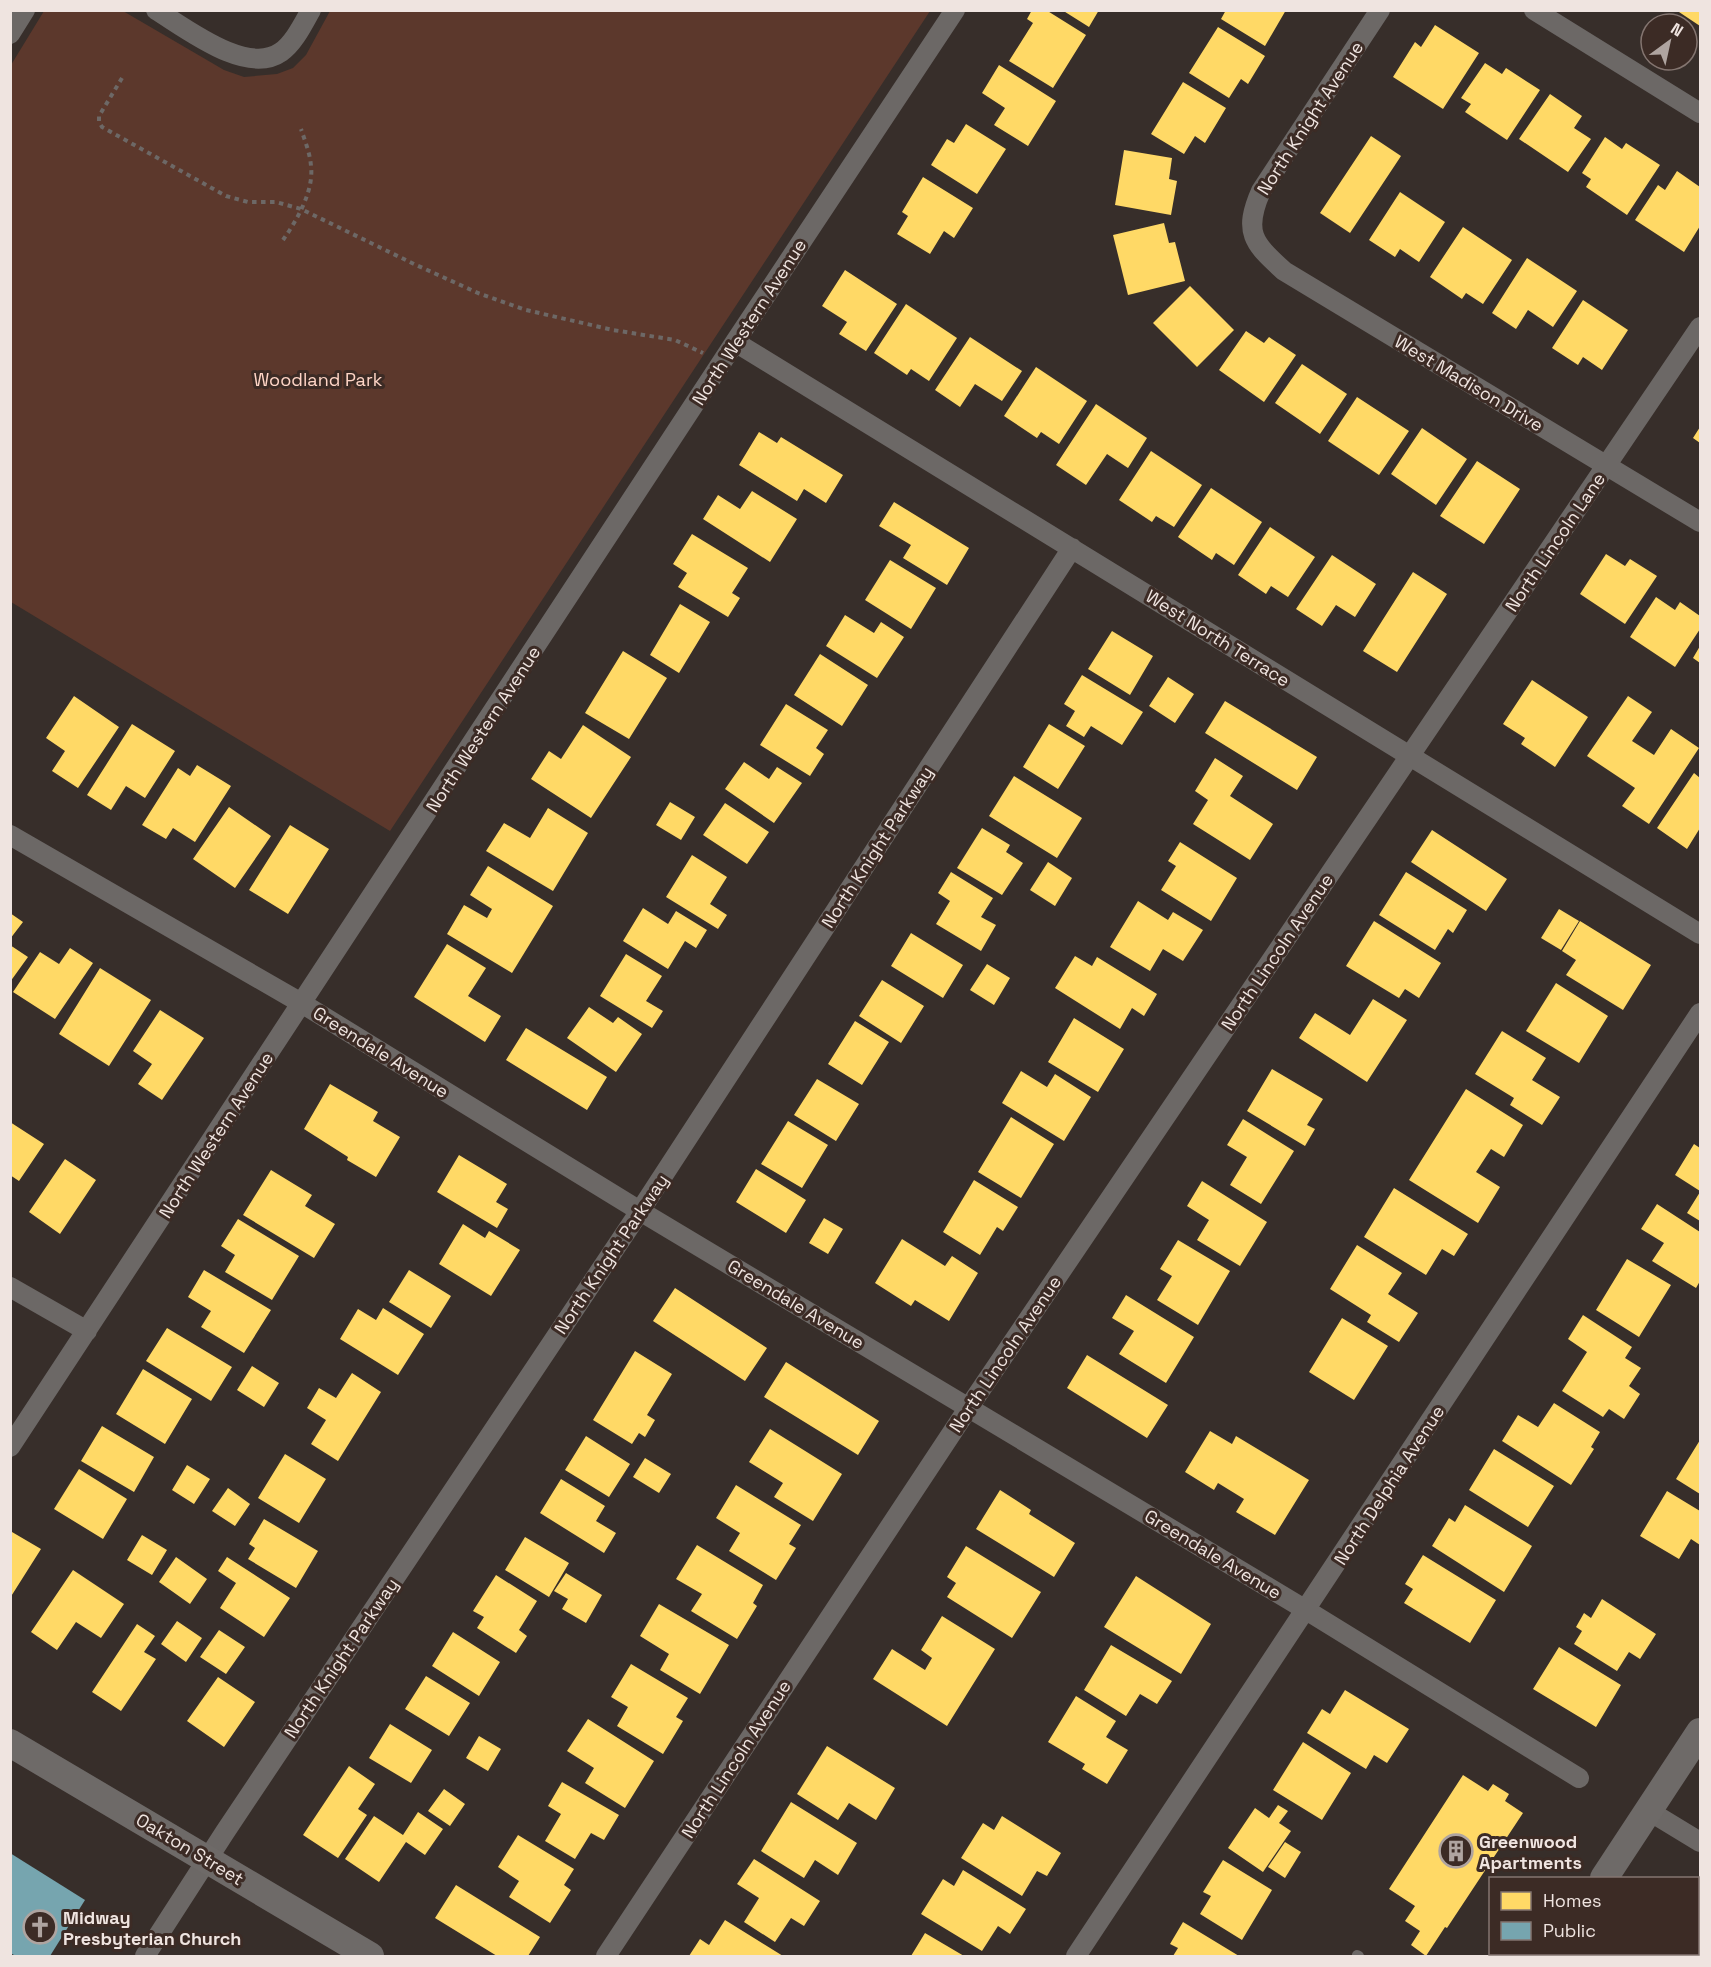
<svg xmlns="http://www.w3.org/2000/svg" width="1711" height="1967" font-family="'Space Grotesk',sans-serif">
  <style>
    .green { fill: #5c382c }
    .homes { fill: #ffd966 }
    .public { fill: #76a5af }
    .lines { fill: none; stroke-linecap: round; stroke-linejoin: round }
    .path { stroke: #6d6866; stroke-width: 4; stroke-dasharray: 4.5 4.5; stroke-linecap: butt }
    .service { stroke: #6c6866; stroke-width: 10 }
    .minor { stroke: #6c6866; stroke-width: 20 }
    .secondary { stroke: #6e6a68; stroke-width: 28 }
    .labels { text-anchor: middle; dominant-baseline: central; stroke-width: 6; stroke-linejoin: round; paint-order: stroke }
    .street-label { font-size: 18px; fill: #efe4e0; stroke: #3c2b25 }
    .park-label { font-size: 18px; fill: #ffd5c6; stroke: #3c2b25 }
    .poi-label { font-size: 18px; font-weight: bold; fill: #efe4e0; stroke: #3c2b25; text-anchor: start }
  </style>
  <rect width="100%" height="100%" fill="#372e2a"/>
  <path class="green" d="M44,11H123L224,70L244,77L277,74L293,68L306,55L330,11H930L390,831L11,602V65Z"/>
  <path class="homes" d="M1032,10H1046L1086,35L1053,88L1009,61L1033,23L1027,19Z
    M1062,10H1099L1089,27Z
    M1226,10H1286L1265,46L1221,19Z
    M1676,10H1700V26Z
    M1435,25L1479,53L1443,109L1393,77L1415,42L1421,47Z
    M1218,27L1265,56L1248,84L1241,79L1229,98L1189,73Z
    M1485,63L1502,74L1506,68L1540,90L1507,140L1465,112L1471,104L1461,98Z
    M999,65L1056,101L1028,146L994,125L1005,108L982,93Z
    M1183,82L1226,108L1205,143L1195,136L1184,154L1151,134Z
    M1550,94L1582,116L1574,128L1591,139L1568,172L1519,139Z
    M966,124L1006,149L977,194L931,165L947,139L954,143Z
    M1371,136L1401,156L1350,233L1320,213Z
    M1605,137L1622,149L1626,143L1660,165L1627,215L1586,187L1591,179L1582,173Z
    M1124,150L1172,158L1169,179L1177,181L1171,215L1115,205Z
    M1677,171L1700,187V226L1684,252L1635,220L1658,185L1665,190Z
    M923,177L973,208L954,238L944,231L930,254L897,234L908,216L902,212Z
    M1400,192L1445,222L1419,262L1400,249L1395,257L1369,240Z
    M1164,223L1169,243L1175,242L1185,281L1128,295L1113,235Z
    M1463,227L1512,260L1483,304L1466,293L1462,299L1430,277Z
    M1527,258L1577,291L1553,327L1528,310L1516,329L1492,313Z
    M845,270L897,304L866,351L839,334L847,322L822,306Z
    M1190,286L1234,330L1197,367L1153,323Z
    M1583,300L1628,330L1602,370L1583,357L1578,365L1552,348Z
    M906,304L957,338L929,381L911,369L907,375L874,353Z
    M1246,331L1264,343L1269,337L1296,355L1264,402L1219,370Z
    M970,337L1022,371L1002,401L975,384L960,407L935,390Z
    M1302,364L1347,394L1320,434L1275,403Z
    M1036,367L1087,401L1059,444L1041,432L1037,438L1004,416Z
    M1357,397L1409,431L1379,475L1328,441Z
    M1096,404L1147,438L1128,468L1107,454L1086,485L1056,465Z
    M1700,427V443L1693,438Z
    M1422,428L1467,459L1436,505L1391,474Z
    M759,432L777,443L781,437L843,475L826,503L804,489L797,501L739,465Z
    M1151,451L1202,485L1174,527L1156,516L1152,522L1119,500Z
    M1477,461L1520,489L1484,544L1440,516Z
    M1211,488L1262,522L1234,565L1216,553L1212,560L1178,537Z
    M752,491L797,519L770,562L703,519L718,495L740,509Z
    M894,502L969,548L947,585L903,558L911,545L879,526Z
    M1270,527L1315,557L1288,597L1271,586L1266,594L1238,575Z
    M692,534L748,568L732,593L740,598L728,617L678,587L687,573L673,564Z
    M1606,554L1625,566L1630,559L1657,576L1625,624L1580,594Z
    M1332,555L1376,584L1355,617L1336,605L1322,626L1296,609Z
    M890,560L936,588L911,629L865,600Z
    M1413,572L1447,594L1397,672L1363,651Z
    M1656,597L1675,610L1680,602L1700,616V629L1675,667L1630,637Z
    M680,604L710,622L679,673L650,655Z
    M845,615L874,633L881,622L904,637L877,678L826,646Z
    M1112,631L1153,656L1130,695L1088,669Z
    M1700,646V663L1693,658Z
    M623,651L667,678L629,739L585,713Z
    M820,654L868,685L842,726L794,695Z
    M1082,675L1143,712L1122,745L1091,726L1084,737L1066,726L1075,711L1064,704Z
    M1168,677L1194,694L1175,723L1149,706Z
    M1532,680L1588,717L1555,767L1521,744L1525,738L1503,724Z
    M74,696L119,727L78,788L52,771L65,751L46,738Z
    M1628,696L1652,712L1632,741L1654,755L1671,729L1699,748L1649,824L1622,806L1635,788L1587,756Z
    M1225,701L1317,757L1297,790L1205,733Z
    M786,704L828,730L816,748L824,754L810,776L760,745Z
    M132,724L175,751L145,798L126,786L111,810L87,795Z
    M1049,724L1085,746L1058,789L1023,767Z
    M583,725L631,757L591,818L531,779L549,751L561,759Z
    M1215,758L1243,776L1230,796L1273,824L1250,860L1193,824L1208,800L1195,791Z
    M744,762L769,779L777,767L802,783L774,823L725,789Z
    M197,765L231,786L195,842L173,828L166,839L142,825L178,768L190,776Z
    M1694,773L1700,778V828L1687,849L1657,828Z
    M1014,776L1082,818L1057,858L989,816Z
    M670,802L695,817L681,840L656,825Z
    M725,803L769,832L747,864L703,835Z
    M229,807L271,836L235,888L193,859Z
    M548,808L588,833L553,891L486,851L504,823L530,838Z
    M290,825L329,849L288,914L249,890Z
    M982,828L1010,845L1006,852L1023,863L1002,895L957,868Z
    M1432,830L1507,879L1486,911L1411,862Z
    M1180,842L1237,878L1211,921L1161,890L1176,866L1168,861Z
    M692,855L727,877L710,904L727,915L718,929L666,897Z
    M1048,862L1072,878L1055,906L1030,890Z
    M488,866L553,906L512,973L447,934L464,905L487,918L492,909L470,895Z
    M951,872L993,898L981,917L996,925L981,951L936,924L950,901L938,893Z
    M1406,872L1467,910L1453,933L1448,929L1435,950L1379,915Z
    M1138,901L1168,920L1173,912L1203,930L1183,961L1163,949L1150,971L1110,947Z
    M643,908L668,924L676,911L707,930L696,948L685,941L668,969L623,941Z
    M1559,909L1579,921L1561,950L1541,938Z
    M10,913L23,922L10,939Z
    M1374,921L1441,963L1419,998L1405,989L1399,998L1346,966Z
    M1580,921L1651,965L1623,1010L1566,975L1576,960L1562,951Z
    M911,933L963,965L943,998L891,966Z
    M447,944L486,968L468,996L501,1016L485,1042L414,997Z
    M10,945L28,957L10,982Z
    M70,948L93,963L55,1019L13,992L40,952L59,964Z
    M626,954L662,976L646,1001L663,1011L652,1028L600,996Z
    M1075,956L1092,966L1097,957L1157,994L1144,1016L1132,1008L1120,1029L1055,988Z
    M987,964L1010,978L994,1005L970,990Z
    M100,968L151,1000L109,1066L59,1034Z
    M882,980L924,1006L901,1043L859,1016Z
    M1556,983L1608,1016L1579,1063L1526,1031Z
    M1373,999L1407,1020L1367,1082L1299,1038L1315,1013L1350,1035Z
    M589,1007L613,1023L618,1017L642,1034L616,1072L567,1038Z
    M160,1010L204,1038L162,1100L138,1084L152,1064L133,1051Z
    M1074,1018L1124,1049L1098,1092L1048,1062Z
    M855,1021L889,1042L862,1085L828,1064Z
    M526,1028L607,1077L587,1110L506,1060Z
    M1502,1031L1546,1058L1532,1080L1560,1097L1542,1125L1510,1105L1514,1098L1475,1074Z
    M1272,1069L1323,1099L1307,1125L1315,1129L1305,1146L1247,1111Z
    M1021,1071L1047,1087L1055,1074L1091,1097L1064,1141L1002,1103Z
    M817,1079L859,1104L836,1141L794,1115Z
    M330,1084L378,1112L373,1121L400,1137L376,1177L347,1160L348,1157L304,1129Z
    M1466,1089L1523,1125L1504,1157L1491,1149L1476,1172L1500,1187L1478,1223L1409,1180Z
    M1011,1117L1054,1144L1021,1198L978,1172Z
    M1243,1119L1294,1151L1261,1204L1230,1185L1247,1157L1227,1145Z
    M788,1121L828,1145L802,1188L761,1164Z
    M10,1122L44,1144L19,1181L10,1175Z
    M1694,1144L1700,1148V1191L1675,1175Z
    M459,1155L507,1184L496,1202L508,1209L497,1228L437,1192Z
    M65,1159L96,1180L60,1234L29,1212Z
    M756,1169L806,1200L786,1233L736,1202Z
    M271,1170L312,1195L305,1206L335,1224L314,1258L243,1215Z
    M974,1180L1018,1207L1003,1231L997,1227L980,1255L943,1232Z
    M1202,1181L1267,1222L1240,1266L1197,1240L1209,1220L1187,1206Z
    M1394,1188L1468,1234L1454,1256L1442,1249L1426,1275L1364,1237Z
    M1700,1192V1221L1687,1213Z
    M1657,1204L1700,1232V1281L1696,1288L1652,1261L1664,1243L1641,1229Z
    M824,1218L843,1229L828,1254L809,1243Z
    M238,1219L299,1256L272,1300L225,1272L235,1255L221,1246Z
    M463,1224L485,1238L489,1231L520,1250L491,1296L439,1264Z
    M902,1239L945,1266L952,1256L978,1273L949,1321L915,1300L911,1306L875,1283Z
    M1178,1240L1230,1271L1198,1325L1157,1300L1172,1276L1160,1269Z
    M1357,1245L1402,1273L1388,1294L1418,1313L1399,1342L1367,1322L1371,1315L1330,1289Z
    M1627,1259L1671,1285L1639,1337L1596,1310Z
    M204,1270L271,1310L244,1353L201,1327L211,1311L188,1297Z
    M409,1270L451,1296L431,1328L389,1302Z
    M675,1288L767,1348L745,1381L653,1321Z
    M1126,1295L1194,1337L1166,1383L1119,1354L1134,1331L1112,1318Z
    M383,1308L424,1334L398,1375L340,1339L358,1309L376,1320Z
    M1583,1315L1632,1347L1625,1358L1641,1368L1629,1386L1640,1394L1624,1419L1609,1409L1603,1417L1562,1391L1587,1352L1568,1339Z
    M1342,1318L1388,1346L1354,1400L1309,1372Z
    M167,1328L232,1367L211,1401L146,1361Z
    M635,1351L672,1374L647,1415L655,1420L645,1437L639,1433L632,1444L593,1420Z
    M1087,1355L1168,1405L1147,1438L1067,1388Z
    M786,1362L879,1421L858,1455L764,1397Z
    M252,1366L279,1383L264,1407L237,1390Z
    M143,1369L192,1399L165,1444L116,1414Z
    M352,1373L381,1392L338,1461L311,1444L326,1420L307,1408L319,1388L336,1398Z
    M1554,1403L1600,1432L1591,1447L1594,1449L1571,1485L1502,1441L1518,1415L1538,1427Z
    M102,1426L154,1457L134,1492L81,1461Z
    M770,1429L842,1474L813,1521L774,1497L783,1483L749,1462Z
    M1210,1431L1232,1444L1236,1436L1309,1480L1275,1535L1236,1512L1244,1499L1218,1483L1214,1490L1185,1472Z
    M586,1436L630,1464L609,1497L565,1470Z
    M1700,1440V1494L1676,1479Z
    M1494,1449L1554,1486L1528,1527L1469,1490Z
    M285,1454L326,1479L299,1523L258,1498Z
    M645,1458L671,1474L659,1493L633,1477Z
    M187,1465L210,1479L194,1504L172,1490Z
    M79,1469L127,1499L103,1539L54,1509Z
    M561,1479L605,1506L596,1521L616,1533L604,1553L540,1513Z
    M736,1485L801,1525L789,1544L796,1548L776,1580L729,1551L740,1533L716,1518Z
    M228,1488L250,1504L235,1526L212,1511Z
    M1000,1490L1031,1510L1029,1514L1075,1543L1054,1577L976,1529Z
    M1667,1491L1700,1511V1545L1691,1539L1679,1559L1640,1536Z
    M1465,1505L1532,1546L1504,1592L1432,1546L1449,1518L1455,1522Z
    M264,1519L318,1551L296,1588L248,1559L255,1548L249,1544Z
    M12,1532L41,1549L10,1598V1535Z
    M142,1535L167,1550L152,1575L127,1560Z
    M525,1537L569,1563L549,1597L505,1570Z
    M697,1545L763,1585L753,1603L757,1606L737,1639L691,1611L702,1594L676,1579Z
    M966,1546L1041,1592L1012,1638L947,1597L956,1583L947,1577Z
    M1423,1555L1496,1600L1470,1643L1404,1603L1413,1589L1405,1584Z
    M176,1557L207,1579L190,1604L159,1582Z
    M227,1557L290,1598L264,1637L220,1608L236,1583L218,1571Z
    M73,1570L124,1604L101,1638L76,1622L57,1650L31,1632Z
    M566,1573L602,1595L586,1623L562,1609L568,1599L554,1591Z
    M496,1575L537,1601L519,1630L527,1636L516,1653L477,1628L484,1617L473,1611Z
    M1136,1576L1211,1624L1181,1674L1104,1627Z
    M1602,1599L1656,1634L1640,1659L1629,1652L1617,1671L1574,1644L1582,1631L1576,1627L1584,1613L1591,1618Z
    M659,1604L729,1645L700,1694L660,1670L669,1654L640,1636Z
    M942,1616L995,1649L947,1726L873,1679L892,1649L925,1670L932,1658L921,1650Z
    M177,1621L202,1638L186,1662L161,1644Z
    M137,1624L155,1636L144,1652L156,1659L121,1711L92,1692Z
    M219,1630L245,1647L226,1674L200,1657Z
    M453,1632L500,1662L479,1696L432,1666Z
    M1111,1645L1172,1681L1157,1704L1140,1694L1126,1716L1084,1690Z
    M1559,1647L1621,1685L1596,1727L1533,1689Z
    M631,1664L688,1698L676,1717L683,1721L663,1754L617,1726L628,1707L611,1697Z
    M426,1676L470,1703L449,1736L405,1709Z
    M218,1677L255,1702L224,1747L187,1721Z
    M1345,1690L1409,1729L1387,1763L1374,1755L1366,1769L1307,1733L1322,1709L1330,1714Z
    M1076,1696L1116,1721L1106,1737L1128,1750L1107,1784L1082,1769L1085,1764L1048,1742Z
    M588,1719L654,1761L625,1808L585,1783L594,1768L567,1751Z
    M390,1724L432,1750L411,1783L369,1758Z
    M479,1736L501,1749L488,1771L466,1758Z
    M1303,1742L1351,1773L1322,1820L1273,1790Z
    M827,1746L895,1788L876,1820L849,1803L838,1820L797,1794Z
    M349,1766L375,1784L358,1809L367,1815L338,1858L303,1835Z
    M1463,1775L1488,1791L1493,1784L1509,1794L1505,1801L1523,1813L1447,1928L1445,1927L1426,1956L1411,1945L1420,1931L1405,1921L1415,1906L1389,1889Z
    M562,1782L619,1815L604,1840L591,1833L575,1859L545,1841L561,1814L548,1806Z
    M444,1789L465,1804L450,1826L428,1811Z
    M791,1802L857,1843L838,1875L815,1860L804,1878L761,1851Z
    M1278,1805L1288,1811L1279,1823L1291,1831L1263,1872L1228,1848L1255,1808L1269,1818Z
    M418,1812L443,1829L425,1855L406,1842L379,1882L345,1859L374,1816L403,1835Z
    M1002,1816L1061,1853L1047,1876L1037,1871L1022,1896L961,1858L983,1823L994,1830Z
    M518,1835L574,1869L564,1885L571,1890L550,1923L509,1897L519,1881L498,1867Z
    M1285,1842L1301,1852L1285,1878L1268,1867Z
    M754,1859L820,1901L804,1926L791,1918L775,1942L744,1922L759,1898L737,1884Z
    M1223,1860L1272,1890L1242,1940L1200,1914L1211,1896L1203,1892Z
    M963,1870L1026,1909L1010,1934L998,1926L982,1951L921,1914L943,1879L954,1886Z
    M456,1885L540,1937L528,1956H497L435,1918Z
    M725,1920L783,1956H689L700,1939L709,1945Z
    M1183,1922L1239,1956H1173L1178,1948L1170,1944Z
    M925,1933L964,1956H911Z"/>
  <path class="public" d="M10,1853L85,1900L50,1956H16L10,1953Z"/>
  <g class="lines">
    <path class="path" d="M122,78L99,116V122L102,127L226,196L248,202H276L301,209L414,264L478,293L526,310L613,330L675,340L703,353
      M283,240C297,220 314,191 311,166C310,153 305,141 301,129"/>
    <path class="service" d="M1698,1941L1700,1942
      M1357,1955L1359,1956
      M1634,1956L1636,1954"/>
    <path class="minor" d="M156,10C187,29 247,76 281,52C294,43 303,24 311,10
      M1380,10L1261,191C1243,232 1253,243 1284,271L1700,522
      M1534,10L1700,113
      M10,34L25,10
      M735,342L1700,934
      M10,835L303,1004L640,1211L1306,1610L1579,1778
      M10,1287L87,1331
      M10,1447L735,342L955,10
      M1649,1811L1700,1842
      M145,1956L225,1832L640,1211L1072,548
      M606,1956L969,1407L1700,327
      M1076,1956L1700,1013"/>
    <path class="secondary" d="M10,1743L370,1956
      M1604,1878L1700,1732
      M1552,1956L1554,1954"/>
  </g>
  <defs>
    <symbol id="building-ring" viewBox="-11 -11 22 22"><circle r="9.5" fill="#3c2b25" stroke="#afa4a0" stroke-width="1.5"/><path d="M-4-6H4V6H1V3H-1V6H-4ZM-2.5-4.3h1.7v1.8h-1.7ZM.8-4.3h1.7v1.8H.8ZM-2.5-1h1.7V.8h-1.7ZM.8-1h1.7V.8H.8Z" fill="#afa4a0"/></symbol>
    <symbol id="church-ring" viewBox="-11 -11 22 22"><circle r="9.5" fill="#3c2b25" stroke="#afa4a0" stroke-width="1.5"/><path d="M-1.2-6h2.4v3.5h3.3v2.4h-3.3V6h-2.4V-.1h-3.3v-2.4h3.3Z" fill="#afa4a0"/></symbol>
  </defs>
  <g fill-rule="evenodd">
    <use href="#building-ring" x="1437" y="1832" width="38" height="38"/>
    <use href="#church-ring" x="21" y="1908" width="38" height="38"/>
  </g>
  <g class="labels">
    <g class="street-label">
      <text transform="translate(1310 118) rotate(-57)">North Knight Avenue</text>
      <text transform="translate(749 322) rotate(-57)">North Western Avenue</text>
      <text transform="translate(1469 383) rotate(31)">West Madison Drive</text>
      <text transform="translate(1555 542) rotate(-56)">North Lincoln Lane</text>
      <text transform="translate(1218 638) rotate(32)">West North Terrace</text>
      <text transform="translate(483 729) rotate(-57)">North Western Avenue</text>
      <text transform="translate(877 847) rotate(-57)">North Knight Parkway</text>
      <text transform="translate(1277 952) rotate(-56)">North Lincoln Avenue</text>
      <text transform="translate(381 1052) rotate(32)">Greendale Avenue</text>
      <text transform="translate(216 1135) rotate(-57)">North Western Avenue</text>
      <text transform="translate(611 1254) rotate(-56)">North Knight Parkway</text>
      <text transform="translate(796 1304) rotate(31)">Greendale Avenue</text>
      <text transform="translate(1005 1354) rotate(-56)">North Lincoln Avenue</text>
      <text transform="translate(1389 1485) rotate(-57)">North Delphia Avenue</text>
      <text transform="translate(1213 1554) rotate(31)">Greendale Avenue</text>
      <text transform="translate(341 1658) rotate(-56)">North Knight Parkway</text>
      <text transform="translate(736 1759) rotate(-57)">North Lincoln Avenue</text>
      <text transform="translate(190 1849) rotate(31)">Oakton Street</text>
    </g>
    <g class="park-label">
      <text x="318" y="379">Woodland Park</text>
    </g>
    <g class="poi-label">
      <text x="1479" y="1841">Greenwood<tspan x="1479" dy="21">Apartments</tspan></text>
      <text x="63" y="1917">Midway<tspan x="63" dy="21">Presbyterian Church</tspan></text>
    </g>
  </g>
  <rect width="1711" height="1967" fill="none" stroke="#efe4e0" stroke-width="24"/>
  <rect x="1489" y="1877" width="210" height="78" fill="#3c2b25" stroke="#847570" stroke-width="1.5"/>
  <rect x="1501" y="1892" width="30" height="18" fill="#ffd966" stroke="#847570" stroke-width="1.5"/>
  <text x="1543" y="1907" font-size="18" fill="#efe4e0">Homes</text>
  <rect x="1501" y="1922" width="30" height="18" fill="#76a5af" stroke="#847570" stroke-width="1.5"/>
  <text x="1543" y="1937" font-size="18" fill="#efe4e0">Public</text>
  <g transform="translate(1669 42) rotate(33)"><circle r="28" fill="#3c2b25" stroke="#847570" stroke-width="1.5"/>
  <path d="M0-4.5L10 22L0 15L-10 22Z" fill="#afa4a0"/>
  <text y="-9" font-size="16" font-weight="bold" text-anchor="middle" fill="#efe4e0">N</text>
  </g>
</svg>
